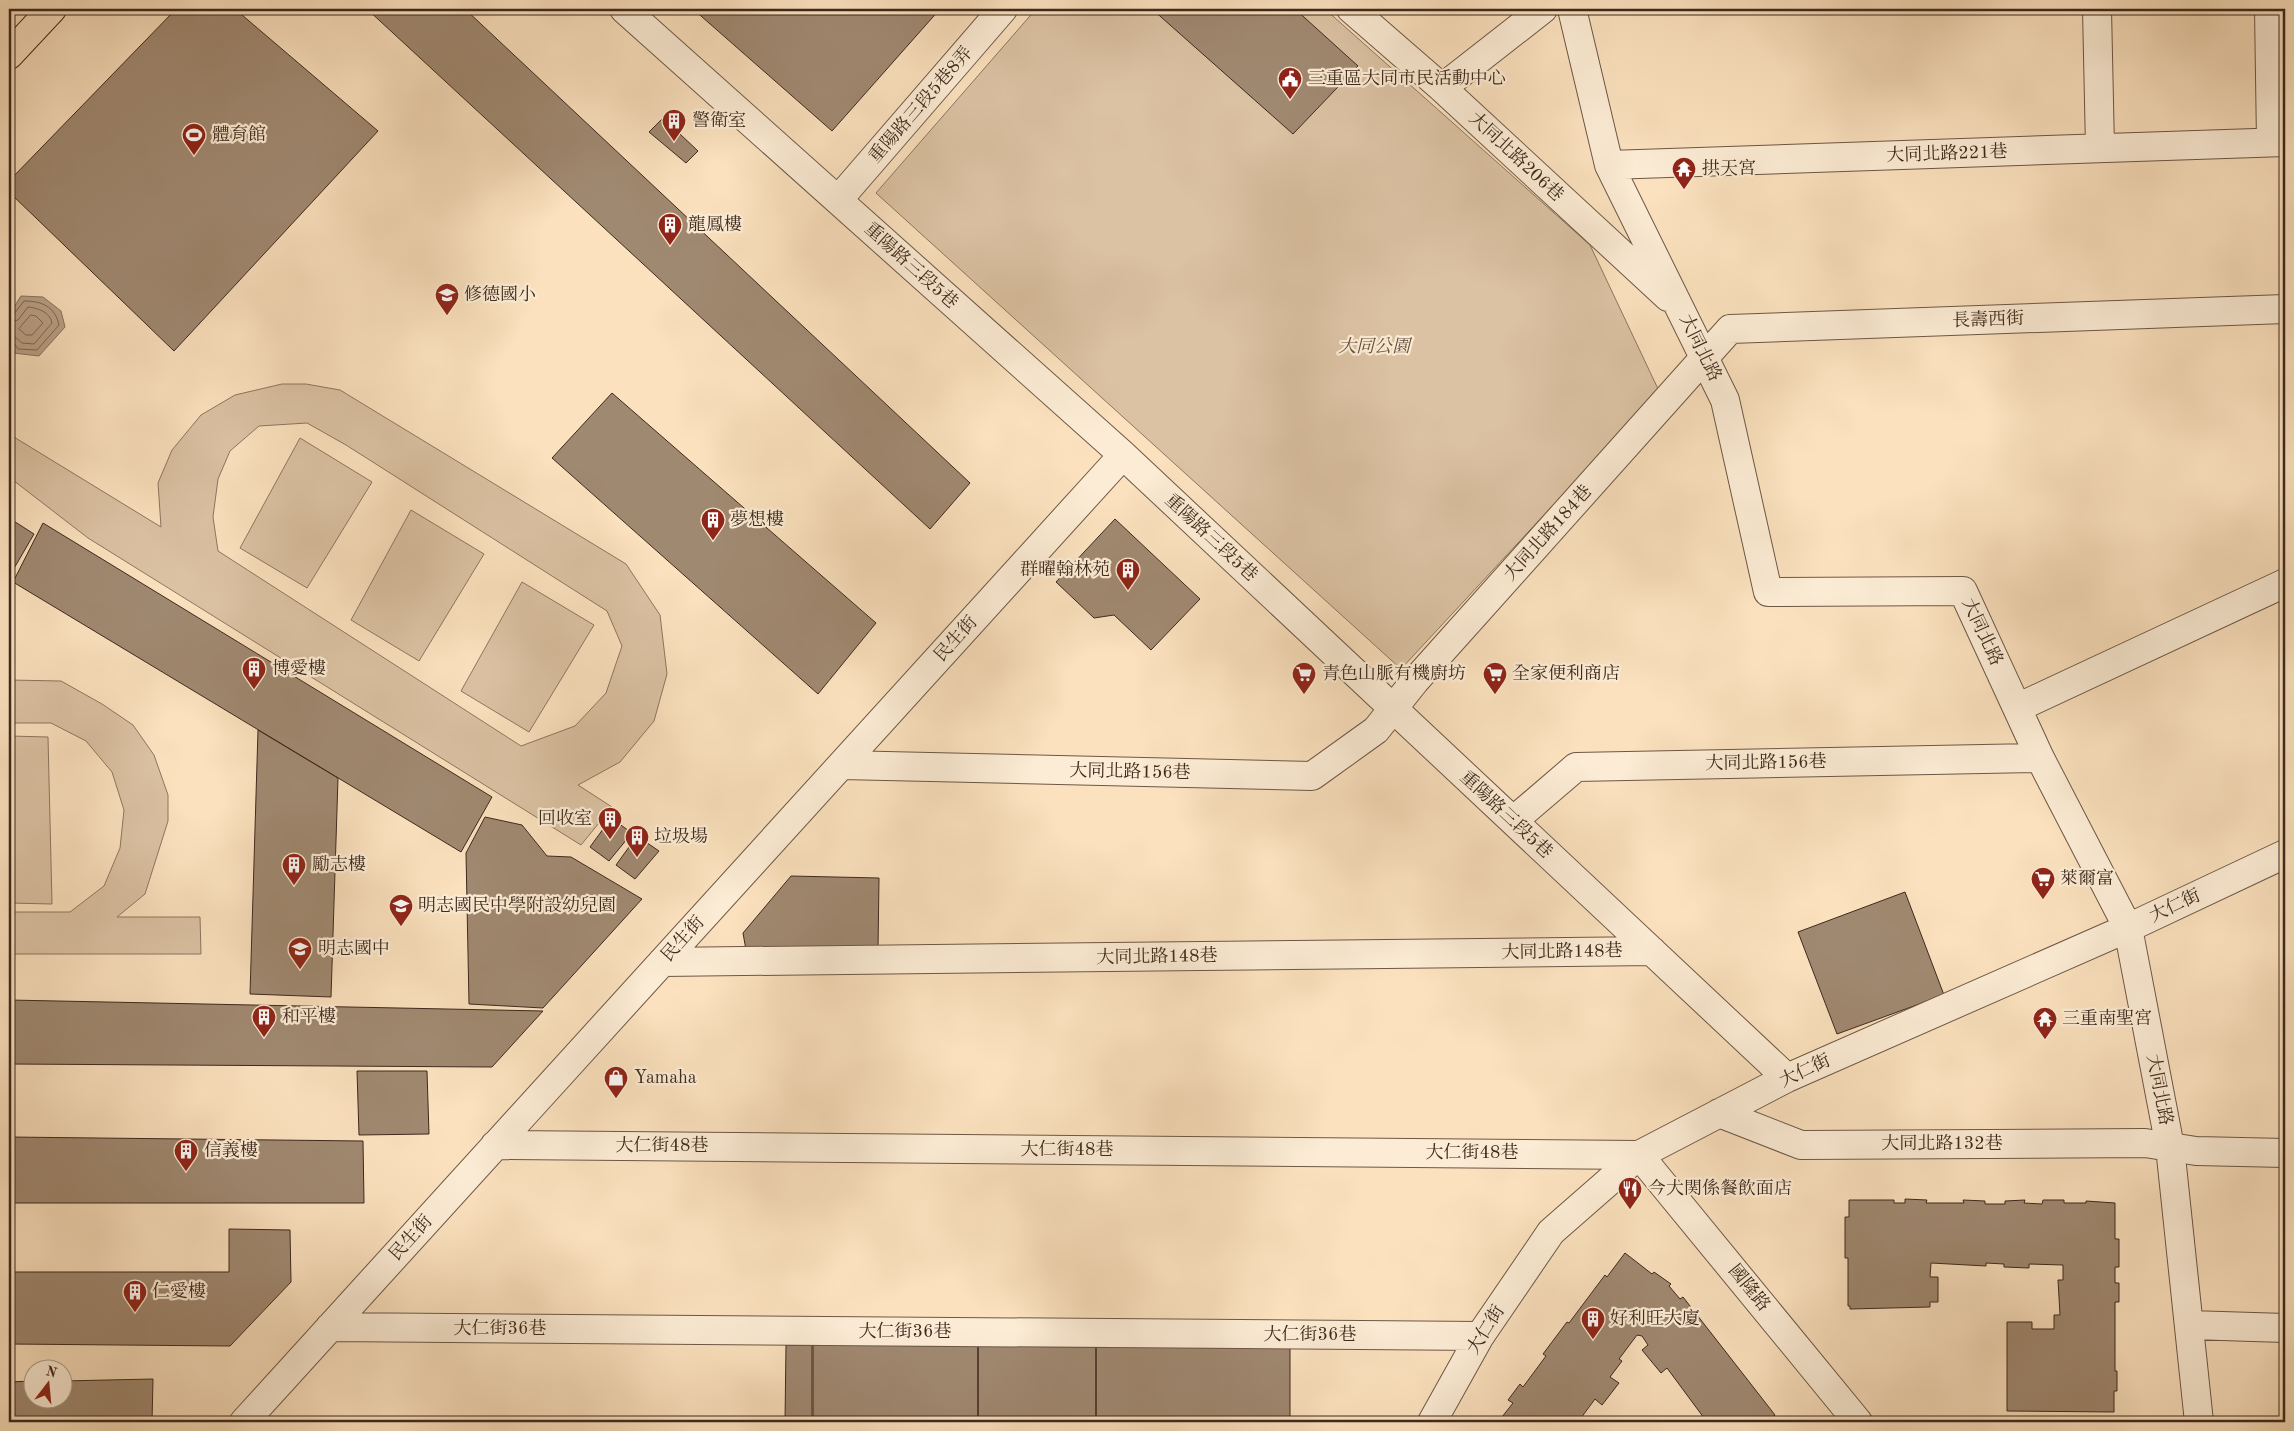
<svg xmlns="http://www.w3.org/2000/svg" width="2294" height="1431" font-family="'Old Standard TT','Noto Serif TC',serif">
  <style>
    .green { fill: #dbc2a3; stroke: #8c7660; fill-rule: evenodd }
    .water { fill: #bba287; stroke: #89725d }
    .lines { fill: none; stroke-linecap: round; stroke-linejoin: round }
    .shore { stroke: #7c6652; stroke-width: 1 }
    .building { fill: #a08971; stroke: #3e291d }
    .minor-casing { stroke: #6d5745; stroke-width: 30 }
    .major-casing { stroke: #3e291d; stroke-width: 30 }
    .minor { stroke: #fcecd5; stroke-width: 28 }
    .major { stroke: #fbe1be; stroke-width: 28 }
    .labels { text-anchor: middle; dominant-baseline: central; stroke-width: 4.5; stroke-linejoin: round; paint-order: stroke }
    .poi-label { font-size: 18px; fill: #3e291d; stroke: #fcecd5; text-anchor: start }
    .street-label { font-size: 18px; fill: #3e291d; stroke: #fcecd5 }
    .park-label { font-size: 18px; font-style: italic; fill: #654f3e; stroke: #fcecd5 }
  </style>
  <rect width="100%" height="100%" fill="#fbe1be"/>
  <filter id="stains"><feTurbulence type="fractalNoise" baseFrequency=".004" numOctaves="4"/><feColorMatrix values="0 0 0 0 .2 0 0 0 0 .09 0 0 0 0 .02 0 0 0 .5 -.17"/></filter>
  <radialGradient id="worn" r=".72"><stop offset=".6" stop-color="#630" stop-opacity="0"/><stop offset="1" stop-color="#630" stop-opacity=".3"/></radialGradient>
  <path class="green" d="M1036,9H1325L1590,245L1659,391L1401,669L876,193Z
    M282,384H306L340,390L626,564L660,615L667,674L654,721L620,762L578,785L612,807L581,845L88,538L9,477V434L161,527L158,483L172,450L201,415L235,395ZM307,423L346,445L607,611L622,646L606,693L575,726L521,746L218,551L213,517L218,479L230,451L259,426Z
    M300,438L372,482L307,588L240,548Z
    M411,510L484,554L419,661L351,620Z
    M522,582L594,625L529,732L461,691Z
    M9,680L61,681L102,704L133,725L154,755L168,795V821L145,894L117,917H200L201,954H9V912H70L104,886L120,848L124,810L112,772L86,741L51,723H9Z
    M9,736L48,737L52,904L9,903Z"/>
  <path class="water" d="M21,296L43,297L61,311L65,327L39,356L13,353C4,328 7,317 21,296Z"/>
  <g class="lines">
    <path class="shore" d="M31,315L36,316L43,323L32,335H26L19,329Z
      M9,316L14,314L24,301C41,301 55,306 59,325L37,350L18,349L14,343L9,342
      M9,322L18,320L28,307C38,308 50,312 52,323L34,344L22,343L15,337L9,336"/>
  </g>
  <path class="building" d="M176,9H235L378,131L174,351L9,192V181Z
    M367,9H465L970,483L930,529Z
    M693,9H940L832,131Z
    M1152,9H1295L1358,66L1293,134Z
    M663,118L698,151L686,163L649,132Z
    M612,393L876,623L818,694L552,458Z
    M9,518L34,534L9,577Z
    M1115,519L1200,599L1151,650L1114,615L1094,618L1056,582Z
    M43,523L492,797L461,852L13,582Z
    M258,730L338,778L331,997L250,994Z
    M485,817L522,825L547,856L571,857L642,899L543,1008L469,1004L466,853Z
    M611,818L632,833L609,861L590,847Z
    M637,836L659,851L635,879L616,865Z
    M791,876L879,878L878,950H746L743,933Z
    M1905,892L1944,995L1837,1034L1798,932Z
    M9,1000L543,1011L492,1067L9,1064Z
    M357,1071H427L429,1134L359,1135Z
    M9,1137L363,1141L364,1203H9Z
    M1905,1199L1927,1200L1926,1203H1964L1963,1200L1985,1201V1204H2005V1201L2025,1200L2024,1203L2042,1204L2043,1200H2064V1203H2086V1201L2115,1203V1239H2119V1267H2115V1283H2119V1302H2115V1371H2117V1391H2114V1412L2007,1411V1322H2032V1329H2054V1315H2060L2058,1280H2063V1265L2029,1264V1268L2004,1267V1264L1986,1263V1266L1931,1263L1930,1277H1938V1302H1930V1307L1850,1309V1306H1848V1258H1845V1217H1849V1200H1894V1203H1905Z
    M229,1229L290,1230L291,1282L230,1346L9,1344V1272H229Z
    M1625,1253L1652,1274L1654,1272L1671,1284L1669,1286L1680,1299L1683,1297L1775,1415L1766,1422H1707L1667,1368L1661,1373L1642,1350L1648,1345L1642,1336L1637,1335L1619,1359L1622,1361L1610,1377L1619,1383L1602,1405L1595,1399L1578,1422H1498L1513,1403L1508,1400L1520,1384L1523,1387L1546,1356L1543,1354L1567,1322L1569,1323L1605,1275L1607,1277Z
    M786,1345H812V1422H785Z
    M813,1345L978,1346V1422H813Z
    M978,1346L1096,1347V1422H978Z
    M1096,1347L1290,1348V1422H1096Z
    M153,1379L152,1422H9V1382L32,1381V1398H62V1381Z
    M1901,1421L1996,1422H1902Z"/>
  <g class="lines">
    <defs>
      <path id="minor" d="M624,9L1123,455L1787,1078
        M1351,9L1442,88L1668,297
        M1572,9L1609,165L1725,400L1768,592L1963,591L2040,758L2128,928L2170,1147L2199,1422
        M2097,9L2100,148
        M2269,9L2271,142
        M1442,88L1543,9
        M1609,165L2285,142
        M838,200L1003,9
        M2017,708L2285,583
        M842,765L1312,776L1376,730L1415,681L1730,329L2285,309
        M1513,821L1576,767L2040,758
        M662,962L1652,951
        M1719,1113L1801,1145L2145,1143L2196,1151L2285,1153
        M495,1145L1639,1155L1858,1422
        M2190,1325L2285,1328
        M330,1327L1480,1336
        M244,1422L1123,455
        M1432,1422L1480,1336L1551,1232L1639,1155L1787,1078L2128,928L2285,854"/>
      <path id="major" d="M9,55L52,9"/>
    </defs>
    <use href="#minor" class="minor-casing"/>
    <use href="#major" class="major-casing"/>
    <use href="#minor" class="minor"/>
    <use href="#major" class="major"/>
  </g>
  <defs>
    <symbol id="civic-pin" viewBox="-11 -11 22 30"><path d="M0 17L-7.5 6A9.5 9.5 0 1 1 7.5 6Z" fill="#8f2418" stroke="#fcecd5"/><path d="M-.6-6.5H3V-4.5H.6V-3L4-1V1h2V6H-6V1h2V-1L-.6-3ZM-1.2 2.5V6h2.4V2.5Z" fill="#fff"/></symbol>
    <symbol id="building-pin" viewBox="-11 -11 22 30"><path d="M0 17L-7.5 6A9.5 9.5 0 1 1 7.5 6Z" fill="#8f2418" stroke="#fcecd5"/><path d="M-4-6H4V6H1V3H-1V6H-4ZM-2.5-4.3h1.7v1.8h-1.7ZM.8-4.3h1.7v1.8H.8ZM-2.5-1h1.7V.8h-1.7ZM.8-1h1.7V.8H.8Z" fill="#fff"/></symbol>
    <symbol id="stadium-pin" viewBox="-11 -11 22 30"><path d="M0 17L-7.5 6A9.5 9.5 0 1 1 7.5 6Z" fill="#8f2418" stroke="#fcecd5"/><path d="M0-5a6.5 5 0 1 0 0 10a6.5 5 0 1 0 0-10ZM-3.5-1.8h7v3.6h-7Z" fill="#fff"/></symbol>
    <symbol id="temple-pin" viewBox="-11 -11 22 30"><path d="M0 17L-7.5 6A9.5 9.5 0 1 1 7.5 6Z" fill="#8f2418" stroke="#fcecd5"/><path d="M0-6L5-2H3V0L6.5 2.5H4V6H1.5V3h-3V6H-4V2.5H-6.5L-3 0V-2H-5Z" fill="#fff"/></symbol>
    <symbol id="school-pin" viewBox="-11 -11 22 30"><path d="M0 17L-7.5 6A9.5 9.5 0 1 1 7.5 6Z" fill="#8f2418" stroke="#fcecd5"/><path d="M0-5L7-2L0 1L-7-2ZM-4 1L0 2.5L4 1V4Q0 6-4 4Z" fill="#fff"/></symbol>
    <symbol id="supermarket-pin" viewBox="-11 -11 22 30"><path d="M0 17L-7.5 6A9.5 9.5 0 1 1 7.5 6Z" fill="#8f2418" stroke="#fcecd5"/><path d="M-6-5.5h2.5l.6 2H6L4.5 2H-2.5L-4.4-4H-6ZM-1.5 3.2a1.3 1.3 0 1 0 .1 0ZM3 3.2a1.3 1.3 0 1 0 .1 0Z" fill="#fff"/></symbol>
    <symbol id="shop-pin" viewBox="-11 -11 22 30"><path d="M0 17L-7.5 6A9.5 9.5 0 1 1 7.5 6Z" fill="#8f2418" stroke="#fcecd5"/><path d="M-5-2.5h2.3a2.7 3.5 0 0 1 5.4 0H5L5.5 6h-11ZM-1.5-2.5h3a1.5 2.3 0 0 0-3 0Z" fill="#fff"/></symbol>
    <symbol id="restaurant-pin" viewBox="-11 -11 22 30"><path d="M0 17L-7.5 6A9.5 9.5 0 1 1 7.5 6Z" fill="#8f2418" stroke="#fcecd5"/><path d="M-5-6h1v4h1v-4h1v4h1v-4h1v5L-1.5 .5V6h-2V.5L-5-1ZM5-6V6H3V1.5H1.5Q1.5-4 5-6Z" fill="#fff"/></symbol>
  </defs>
  <g fill-rule="evenodd">
    <use href="#civic-pin" x="1276" y="65" width="28" height="38"/>
    <use href="#building-pin" x="660" y="107" width="28" height="38"/>
    <use href="#stadium-pin" x="180" y="121" width="28" height="38"/>
    <use href="#temple-pin" x="1670" y="155" width="28" height="38"/>
    <use href="#building-pin" x="656" y="211" width="28" height="38"/>
    <use href="#school-pin" x="433" y="281" width="28" height="38"/>
    <use href="#building-pin" x="699" y="506" width="28" height="38"/>
    <use href="#building-pin" x="1114" y="556" width="28" height="38"/>
    <use href="#building-pin" x="240" y="655" width="28" height="38"/>
    <use href="#supermarket-pin" x="1290" y="660" width="28" height="38"/>
    <use href="#supermarket-pin" x="1481" y="660" width="28" height="38"/>
    <use href="#building-pin" x="596" y="805" width="28" height="38"/>
    <use href="#building-pin" x="623" y="823" width="28" height="38"/>
    <use href="#building-pin" x="280" y="851" width="28" height="38"/>
    <use href="#supermarket-pin" x="2029" y="865" width="28" height="38"/>
    <use href="#school-pin" x="387" y="892" width="28" height="38"/>
    <use href="#school-pin" x="286" y="935" width="28" height="38"/>
    <use href="#building-pin" x="250" y="1003" width="28" height="38"/>
    <use href="#temple-pin" x="2031" y="1005" width="28" height="38"/>
    <use href="#shop-pin" x="602" y="1064" width="28" height="38"/>
    <use href="#building-pin" x="172" y="1137" width="28" height="38"/>
    <use href="#restaurant-pin" x="1616" y="1175" width="28" height="38"/>
    <use href="#building-pin" x="121" y="1278" width="28" height="38"/>
    <use href="#building-pin" x="1579" y="1305" width="28" height="38"/>
  </g>
  <g class="labels">
    <g class="poi-label">
      <text x="1308" y="79">三重區大同市民活動中心</text>
      <text x="692" y="121">警衛室</text>
      <text x="212" y="135">體育館</text>
      <text x="1702" y="169">拱天宮</text>
      <text x="688" y="225">龍鳳樓</text>
      <text x="464" y="295">修德國小</text>
      <text x="730" y="520">夢想樓</text>
      <text x="1110" y="570" text-anchor="end">群曜翰林苑</text>
      <text x="272" y="669">博愛樓</text>
      <text x="1322" y="674">青色山脈有機廚坊</text>
      <text x="1512" y="674">全家便利商店</text>
      <text x="592" y="819" text-anchor="end">回收室</text>
      <text x="654" y="837">垃圾場</text>
      <text x="312" y="865">勵志樓</text>
      <text x="2060" y="879">萊爾富</text>
      <text x="418" y="906">明志國民中學附設幼兒園</text>
      <text x="318" y="949">明志國中</text>
      <text x="282" y="1017">和平樓</text>
      <text x="2062" y="1019">三重南聖宮</text>
      <text x="634" y="1078">Yamaha</text>
      <text x="204" y="1151">信義樓</text>
      <text x="1648" y="1189">今大関係餐飲面店</text>
      <text x="152" y="1292">仁愛樓</text>
      <text x="1610" y="1319">好利旺大廈</text>
    </g>
    <g class="street-label">
      <text transform="translate(921 105) rotate(-49)">重陽路三段5巷8弄</text>
      <text transform="translate(1947 154) rotate(-2)">大同北路221巷</text>
      <text transform="translate(1516 157) rotate(43)">大同北路206巷</text>
      <text transform="translate(911 266) rotate(42)">重陽路三段5巷</text>
      <text transform="translate(1988 320) rotate(-2)">長壽西街</text>
      <text transform="translate(1700 348) rotate(64)">大同北路</text>
      <text transform="translate(1548 533) rotate(-48)">大同北路184巷</text>
      <text transform="translate(1211 538) rotate(43)">重陽路三段5巷</text>
      <text transform="translate(1982 632) rotate(65)">大同北路</text>
      <text transform="translate(956 639) rotate(-48)">民生街</text>
      <text transform="translate(1766 763) rotate(-1)">大同北路156巷</text>
      <text transform="translate(1130 772) rotate(1)">大同北路156巷</text>
      <text transform="translate(1506 815) rotate(43)">重陽路三段5巷</text>
      <text transform="translate(2175 906) rotate(-25)">大仁街</text>
      <text transform="translate(683 939) rotate(-48)">民生街</text>
      <text transform="translate(1562 952) rotate(-1)">大同北路148巷</text>
      <text transform="translate(1157 957) rotate(-1)">大同北路148巷</text>
      <text transform="translate(1805 1071) rotate(-25)">大仁街</text>
      <text transform="translate(2159 1090) rotate(79)">大同北路</text>
      <text x="1942" y="1144">大同北路132巷</text>
      <text x="662" y="1146">大仁街48巷</text>
      <text x="1067" y="1150">大仁街48巷</text>
      <text x="1472" y="1153">大仁街48巷</text>
      <text transform="translate(411 1238) rotate(-48)">民生街</text>
      <text transform="translate(1749 1288) rotate(51)">國隆路</text>
      <text x="500" y="1329">大仁街36巷</text>
      <text transform="translate(1486 1330) rotate(-58)">大仁街</text>
      <text x="905" y="1332">大仁街36巷</text>
      <text x="1310" y="1335">大仁街36巷</text>
    </g>
    <g class="park-label">
      <text x="1374" y="347">大同公園</text>
    </g>
  </g>
  <rect width="2294" height="1431" fill="none" stroke="#fbe1be" stroke-width="30"/>
  <rect x="10" y="10" width="2274" height="1411" fill="none" stroke="#3e291d" stroke-width="2.5"/>
  <rect x="15" y="15" width="2264" height="1401" fill="none" stroke="#3e291d"/>
  <g transform="translate(48 1384) rotate(16)"><circle r="24" fill="#fcecd5" stroke="#b09e8b"/>
  <path d="M0-4L9 19L0 12L-9 19Z" fill="#8f2418"/>
  <text y="-8" font-size="14" font-weight="bold" text-anchor="middle" fill="#3e291d">N</text>
  </g>
  <rect width="100%" height="100%" filter="url(#stains)"/>
  <rect width="100%" height="100%" fill="url(#worn)"/>
</svg>
